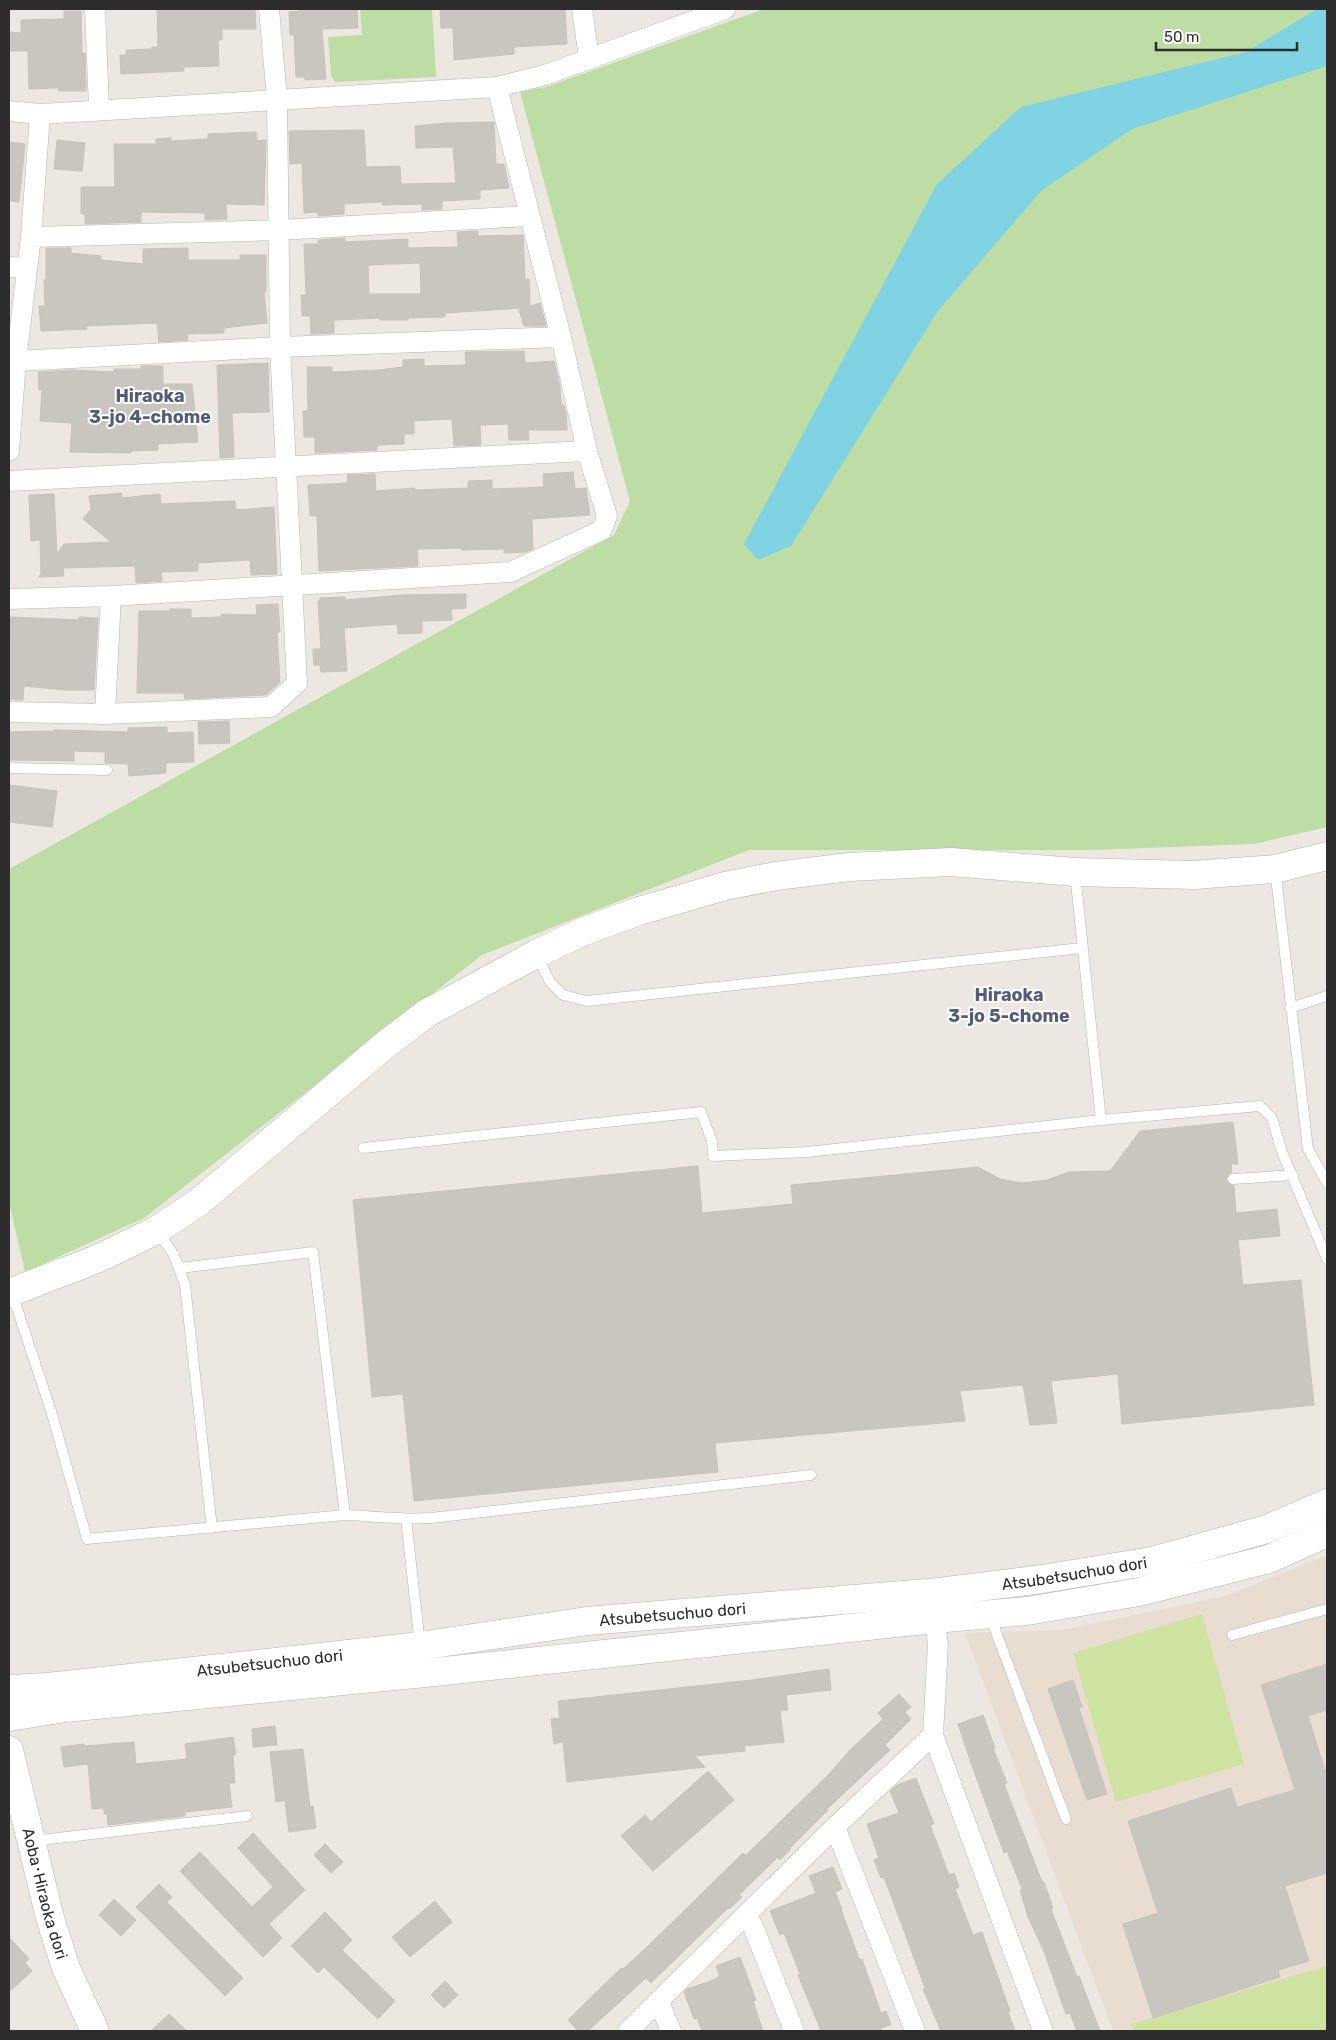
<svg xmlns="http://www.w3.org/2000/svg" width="1336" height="2040" font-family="Rubik,sans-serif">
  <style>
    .education { fill: #e8ddd0 }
    .green { fill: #bddda4 }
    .pitch { fill: #cee3a1 }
    .water { fill: #80d3e3 }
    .building { fill: #c9c5bf; stroke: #c8c2bb; fill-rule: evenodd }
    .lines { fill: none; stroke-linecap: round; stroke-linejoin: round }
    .lane-casing { stroke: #b2b4bc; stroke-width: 11 }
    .street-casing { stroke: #b2b4bc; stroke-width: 21 }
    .secondary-casing { stroke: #b2b4bc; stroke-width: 29 }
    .lane { stroke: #fff; stroke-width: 10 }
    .street { stroke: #fff; stroke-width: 20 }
    .secondary { stroke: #fff; stroke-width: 28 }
    .labels { text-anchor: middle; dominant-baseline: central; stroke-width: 4; stroke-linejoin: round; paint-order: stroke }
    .street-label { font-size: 16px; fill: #2d2d2d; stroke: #fff }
    .neighbourhood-label { font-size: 18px; font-weight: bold; fill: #525d79; stroke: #fff }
  </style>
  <rect width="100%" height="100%" fill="#ede7e1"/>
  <path class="education" d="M1327,1555V2031H1113L965,1633L1062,1630L1226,1596Z"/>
  <path class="green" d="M360,9H432L436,77L335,82L331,76L328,37L362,35Z
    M764,9H1327V827L1254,844L1091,850H749L482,955L144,1218L25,1272L9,1202V869L614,535L630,501L520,92L546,87Z"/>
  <path class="pitch" d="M1202,1614L1244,1764L1116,1802L1073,1653Z
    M1327,1966V2031H1134L1131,2024Z"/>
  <path class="water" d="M1317,9H1327V66L1132,129L1041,191L938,311L791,546L758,560L744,544L937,184L1021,107L1246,52Z"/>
  <path class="building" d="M157,9H255L256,29H222V40H218L219,66L184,67V71L121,74L120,55H126V50L152,49V47H158Z
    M300,9H357L358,28L322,29L326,79L305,80V77H296L294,35H290L289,12L300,11Z
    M440,9H565L567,44L514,47V54L454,60L453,28H441Z
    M64,11H81L82,53H85L86,91H59L58,88L29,89L28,51H9V32L21,33V20L64,19Z
    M494,122L496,164H504L509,188L480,190V199L442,201V209L422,210V204L382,205V202L344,204V214L318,216V212L304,213L302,163L290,164L289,131L364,130L366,167L400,166L401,184L456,183L453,147L416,148L415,126L446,123Z
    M256,132L257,141L266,140L264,205L226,204L227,219L205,220V213L141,212V222L85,224V214H81V187H115L114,144H156V139L171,138V141L208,139V134Z
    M57,140L85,143L82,171L54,169Z
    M9,142L25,144L19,202L9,201Z
    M478,231V236L523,235L525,280L529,279L530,306L540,303L546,326H524L519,310L523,308L445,313V317L408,318V320H380V318L334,320V333L311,334L310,316H302L301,295H306L304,244H318V240L345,238V242L408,239V248L458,247L457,232ZM420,263L421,294H369L368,265Z
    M46,248H71V253L101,256V260L143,264V249L188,248V260H240V255H266V292H264L267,323L224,328V333L187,334L188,340L159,342L157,323L86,326L87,329L41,331L39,306H45L44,280H46Z
    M524,351L525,363L554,361L560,386L561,405H564L566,414L567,430H528L529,440H509L508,424L480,425L481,445L454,446L452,419L414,421V434H404V444L377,445V450L315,453V437H304L303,411H308L307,367H332V372L378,370L403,367V360L424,359V366L466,365L465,352Z
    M268,363L269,412L232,413L234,457L220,458L217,365Z
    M141,366H163V384H192L198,442L158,444V450L131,451V453L70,452L72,423L40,421L42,390H39L38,372L72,370L114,372V369H141Z
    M573,472L575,489L586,488L590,515L532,519L533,549L526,552L504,553V549L462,550L461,548L417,549L418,566L319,571L317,516H310L308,485L348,483L347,475L375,474L376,491L415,488V490L468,488V481L492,480V489L544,487L543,474Z
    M121,493L122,498L160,494L161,504L235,501L236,510L274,507L277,574L251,575L250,560L198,563V571L161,572L162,581L136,583L135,566L63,568L64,576L39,577L41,574L40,540L31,541L29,495L54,494L57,554L64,544L111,542L83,519L91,509L89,496Z
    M466,594V608L451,609L452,620L422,621V633L398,634L397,624L344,628L347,671L321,672L320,665H314L313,649H321L318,601L320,600V598L345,597V600L402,595Z
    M278,604L280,632H277L280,682L266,695L185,699L184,693H137L139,611H170V609H191V618L221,617V614L257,615L256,605Z
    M10,617L79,620V617L98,618L94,690H65L24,686L23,700L9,699Z
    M229,721L230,743L199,744L198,722Z
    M167,727V733L193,732L194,762L166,763V773L129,776L128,764L105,763V752L74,751V761L9,760V732L54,731V730L128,732V728Z
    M9,785L57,791L52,827L9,822Z
    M1233,1122L1238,1164H1231L1232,1172L1229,1174L1226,1179L1228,1183L1234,1186L1236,1213L1277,1209L1280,1236L1238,1240L1243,1285L1301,1280L1314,1405L1122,1424L1118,1374L1051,1381L1057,1423L1030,1425L1023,1385L960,1391L965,1421L715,1443L718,1472L414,1501L403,1394L372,1397L353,1200L698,1166L702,1213L793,1204L791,1185L978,1167L1000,1179L1022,1183L1047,1180L1069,1172L1110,1171L1140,1131Z
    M1327,1664V1710L1308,1716L1325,1771L1327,1770V1873L1285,1886L1309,1961L1278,1970L1280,1977L1153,2018L1123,1924L1158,1913L1128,1821L1231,1788L1237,1807L1295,1790L1261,1685Z
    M829,1669L831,1690L786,1695L788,1710L780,1711L784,1742L744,1746L745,1751L695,1756L705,1767L567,1782L563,1742L554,1744L551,1719L560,1718L558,1701L752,1680Z
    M1073,1680L1082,1707L1079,1708L1107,1794L1087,1800L1048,1689Z
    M899,1694L911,1707L905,1712L911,1719L885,1745L890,1750L824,1812L828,1810L790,1848L791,1849L780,1860L778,1857L739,1895L742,1897L729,1909L728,1908L651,1983L646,1978L588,2031H578L568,2020L621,1968L623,1969L648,1946L743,1853L746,1855L829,1774L852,1748L883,1719L878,1713Z
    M983,1715L995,1748H993L1007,1783L1004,1784L1042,1882H1044L1053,1908L1051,1909L1077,1977L1079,1976L1100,2031H1077L1070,2013L1066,2014L1043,1949L1028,1917L1020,1890L1022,1889L1007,1851L1004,1853L971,1763L958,1724Z
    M275,1726L277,1745L253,1747L252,1729Z
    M233,1737L236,1754L233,1755L235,1783H229L232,1807L185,1812V1816L108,1825L107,1814H104V1808L92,1809L88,1764L64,1767L61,1747L84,1744V1746L134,1742L136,1764L187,1759L185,1744Z
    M303,1749L310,1807L313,1806L316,1828L289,1832L285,1802L287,1800L276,1802L270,1752Z
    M708,1771L734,1800L653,1871L621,1836L645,1815L651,1822Z
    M916,1778L934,1824L930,1825L949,1875L954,1873L959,1887L955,1889L973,1935L982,1932L1010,2011L1008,2012L1015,2031H941L923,1989L925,1988L897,1912L884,1877L881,1878L874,1860L879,1858L867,1824L899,1813L890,1791L897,1785Z
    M253,1833L305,1890L269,1924L282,1938L263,1957L180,1871L200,1852L252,1907L273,1887L238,1848Z
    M325,1844L343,1862L331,1873L314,1855Z
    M833,1867L842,1889L835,1892L842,1909H841L858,1956L860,1960L862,1959L881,2013L886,2011L891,2025L881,2028L882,2031H821L798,1975L800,1974L784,1933L780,1935L770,1911L816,1893L809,1876Z
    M159,1884L172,1897L167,1902L243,1978L225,1996L136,1907Z
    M114,1899L136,1920L121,1936L99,1915Z
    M435,1901L452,1922L410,1957L392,1937Z
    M325,1912L352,1940L342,1950L395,2001L378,2019L324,1967L318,1973L291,1946Z
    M9,1937L29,1959L25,1963L32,1971L9,1992Z
    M740,1957L756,2000L753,2001L763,2031H702L697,2018L694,2019L684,1992L687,1989L716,1979V1978L720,1976L716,1966Z
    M445,1981L458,1995L444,2008L431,1995Z
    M169,2014L187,2031H151Z"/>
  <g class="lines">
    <defs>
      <path id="lane" d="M9,768L107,770
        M1275,869L1308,1149L1327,1183
        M536,954L550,982L563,995L587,1001L1082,948
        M1290,1008L1327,996
        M1101,1120L1260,1106L1272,1118L1282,1152L1327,1259
        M363,1148L701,1112L712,1141L713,1156L807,1152L1101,1120L1075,873
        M1233,1179L1293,1175
        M157,1230L174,1255L185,1285L212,1528
        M180,1268L313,1252L345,1515
        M12,1293L52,1414L87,1539L345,1515C374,1516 402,1520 431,1518L811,1475
        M406,1519L420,1645
        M990,1616L1066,1819
        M1232,1635L1327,1609
        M32,1841L247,1816"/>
      <path id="street" d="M95,9L99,109
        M582,9L589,58
        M9,111L40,114L497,87L545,75L725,9
        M31,237L279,230L529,216
        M9,267L27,268
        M16,361L280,347L561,337
        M9,451L16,361L31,237L40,114
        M9,481L587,451
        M9,599L111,596L511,572L602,530L607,516L587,451L561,337L497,87
        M9,712L105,714L271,707L297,683L280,347L277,99L269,9
        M105,714L111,596
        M934,1619L938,1644L933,1735L1043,2031
        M835,1827L915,2031
        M746,1915L753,1926L794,2031
        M659,2002L671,2031
        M628,2031L835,1827L933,1735"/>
      <g id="secondary">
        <path d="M9,1293L97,1259L157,1230L199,1202L385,1045L427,1013L536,954L582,932L639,911L725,886L776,876L849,867L951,862L1075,872L1194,875L1275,869L1327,856"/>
        <path id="s1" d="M9,1689L48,1687L420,1646L587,1621L939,1592L1042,1579L1152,1561L1267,1529L1327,1503"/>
        <path d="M9,1717L65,1708L425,1673L934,1619L1027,1611L1139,1592L1269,1559L1327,1533"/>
        <path id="s2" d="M9,1750L50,1918L66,1968L95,2031"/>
      </g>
    </defs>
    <use href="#lane" class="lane-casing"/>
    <use href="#street" class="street-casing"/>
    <use href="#secondary" class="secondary-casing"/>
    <use href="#lane" class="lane"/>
    <use href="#street" class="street"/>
    <use href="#secondary" class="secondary"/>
  </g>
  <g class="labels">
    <g class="street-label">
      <text stroke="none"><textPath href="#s1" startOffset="1072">Atsubetsuchuo dori</textPath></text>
      <text stroke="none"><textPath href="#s1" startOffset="668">Atsubetsuchuo dori</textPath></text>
      <text stroke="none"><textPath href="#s1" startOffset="262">Atsubetsuchuo dori</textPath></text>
      <text stroke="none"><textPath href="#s2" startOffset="148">Aoba･Hiraoka dori</textPath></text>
    </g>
    <g class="neighbourhood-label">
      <text x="150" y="396">Hiraoka<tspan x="150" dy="21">3-jo 4-chome</tspan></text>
      <text x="1009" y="995">Hiraoka<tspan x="1009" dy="21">3-jo 5-chome</tspan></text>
    </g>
  </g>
  <rect width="1336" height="2040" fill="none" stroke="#2d2d2d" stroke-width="20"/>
  <path d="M1156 42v8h141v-8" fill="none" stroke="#2d2d2d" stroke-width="2.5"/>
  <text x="1164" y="42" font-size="15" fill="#2d2d2d" stroke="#ffffff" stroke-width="4" paint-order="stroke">50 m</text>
</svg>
